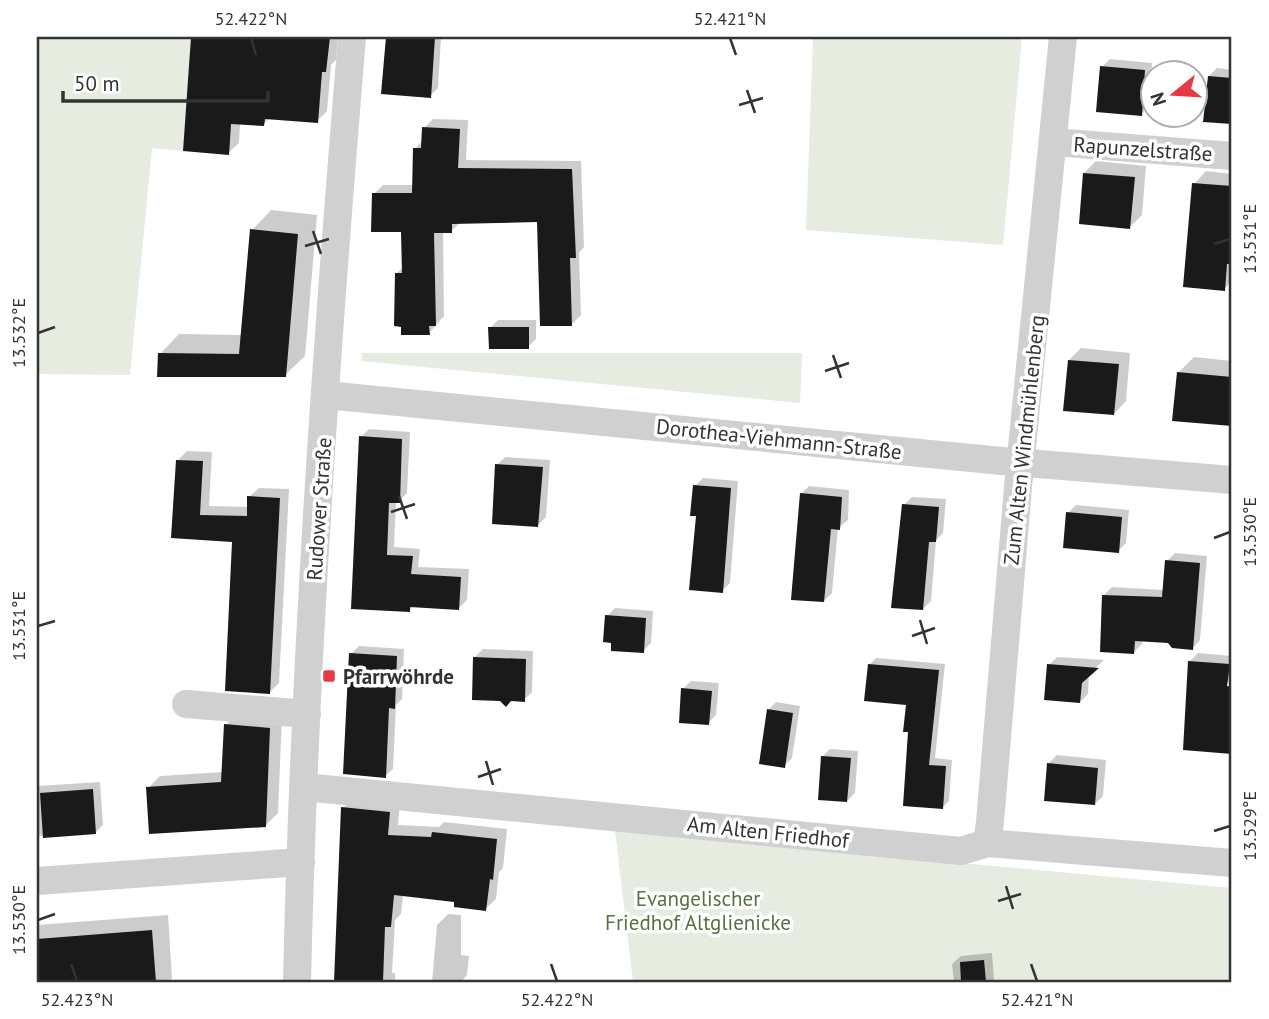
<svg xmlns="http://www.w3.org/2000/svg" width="1269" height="1019" font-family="'PT Sans',sans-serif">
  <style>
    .green { fill: #e6ecdf }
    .shadow { fill: #0003 }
    .building { fill: #1a1a1a }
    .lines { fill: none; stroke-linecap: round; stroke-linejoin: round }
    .minor { stroke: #d0d0d0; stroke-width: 28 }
    .ticks { fill: none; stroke: #333; stroke-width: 2.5 }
    .poi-dot { fill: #e63946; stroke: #fff; stroke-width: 2.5 }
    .labels { text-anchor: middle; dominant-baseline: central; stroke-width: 7; stroke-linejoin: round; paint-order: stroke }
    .street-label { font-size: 21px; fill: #333; stroke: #fff }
    .poi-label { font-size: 21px; font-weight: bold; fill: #333; stroke: #fff; text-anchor: start }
    .park-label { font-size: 21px; fill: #56703f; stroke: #fff }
    .neatline { fill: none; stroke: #333; stroke-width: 2.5 }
    .ticks-label { font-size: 18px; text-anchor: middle; fill: #333 }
  </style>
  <rect width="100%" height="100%" fill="#fff"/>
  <path class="green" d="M37,37H191L183,151L152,148L130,375L37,374Z
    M813,37H1022L1003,245L806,230Z
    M362,353H802L800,403L361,361Z
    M615,831L1232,888V982H633Z"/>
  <path class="shadow" d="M193,37H338L336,60L331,65L327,111L317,121L270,117L264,124L240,123L239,143L228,153L184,150Z
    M387,37H441L438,88L430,96L383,92Z
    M1110,59L1152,63L1149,106L1141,114L1102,67Z
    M1217,68L1232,70V122L1205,120L1209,76Z
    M433,119L468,120L466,160L581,161L584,247L579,253L581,315L572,324L538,220L461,222L451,231H443L444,316L429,333L396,274L403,267L402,230L374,194L383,185H414L415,149L423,140L424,128Z
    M1096,161L1146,166L1142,215L1130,227L1084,173Z
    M1206,171L1232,174V281L1224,289L1194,184Z
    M271,210L317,215L305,356L285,375L160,354L179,334L242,335L252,230Z
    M498,320H536V339L528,347L490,328Z
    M1081,348L1130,353L1126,401L1114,414L1069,360Z
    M1194,357L1232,361V424L1174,419L1178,373Z
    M369,429L410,432L407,493L399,501H396L394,547L420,549L418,567L469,569L467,600L459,608L414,606L409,611L353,607L361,437Z
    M187,451L212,452L209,506L249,507V497L259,488L289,489L279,683L270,692L233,540L173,536L178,460Z
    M505,457L550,460L546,517L538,525L497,465Z
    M703,478L738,481L730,583L722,591L698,515L695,486Z
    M809,486L849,490L848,520L838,528L832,593L824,601L801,494Z
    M912,497L946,499L943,533L936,540L931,601L923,609L904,505Z
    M1076,505L1129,510L1126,543L1118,551L1068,513Z
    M1175,553L1207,556L1200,640L1193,648L1169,641L1142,639V644L1134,652L1104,595L1112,587L1164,590L1167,561Z
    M615,608L653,611L651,643L643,651L607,616Z
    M359,646L404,649L402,699L396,705L393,769L385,776L351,654Z
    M483,649L533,651L532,692L524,700H511L475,657Z
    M1198,653L1232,656V678L1227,683L1190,661Z
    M1057,657L1104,660L1089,674L1088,694L1080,702L1049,665Z
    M876,658L945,664L935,758L952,760L949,801L942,808L908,704L869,665Z
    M691,681L719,683L716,715L708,723L683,689Z
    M776,702L800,706L792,758L784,766L768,710Z
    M238,712L282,716L278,813L266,825L148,788L160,776L224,772L226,725Z
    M830,749L858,751L855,793L847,801L822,757Z
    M1057,755L1106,760L1103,796L1095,804L1049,763Z
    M100,782L103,825L95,833L37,836V786Z
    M353,798L400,802L398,825L439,827L444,822L507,829L503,868L499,872L496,899L485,909L456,901L403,894L401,914L395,920L392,973H395V982H336L343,808Z
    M448,914L461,915V955L469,956L467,975L461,982H432L437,925Z
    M168,915L172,978L169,982H37V925Z
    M992,953L994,982H954L952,964L961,956Z"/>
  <path class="building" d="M191,37H330L326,72H322L318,123L265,119L264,126L231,124L229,155L183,151Z
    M386,37H435L431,98L381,94Z
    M1100,66L1145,70L1142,116L1096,112Z
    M1208,76L1232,78V124L1203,122Z
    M422,127L460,129L458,168L572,169L576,258H570L572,326H540L537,222L452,224V233H434L436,326H429L430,335H401V327L394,326L395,273H402L401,232H371L372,193H412L413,148H421Z
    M1083,173L1135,177L1130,229L1079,224Z
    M1192,183L1232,186V264H1227L1225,291L1183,287Z
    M250,229L298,234L286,377H157L158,353L239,354Z
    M488,327H529V349H489Z
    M1068,360L1119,364L1114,415L1063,411Z
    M1177,372L1232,377V426L1172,421Z
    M359,436L402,439L400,503H389L387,555L413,556L411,574L461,577L459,610L410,607V612L351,609Z
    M176,460L203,461L200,515L247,516V496L280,498L270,694L225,691L232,542L171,538Z
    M495,464L543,467L538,527L492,524Z
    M693,485L731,488L723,593L689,590L696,516H690Z
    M800,493L842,497L840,530L831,529L824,602L791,600Z
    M902,504L939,507L936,542H929L923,610L891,608Z
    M1066,512L1122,517L1119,553L1063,548Z
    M1165,560L1200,563L1193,650L1172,648L1168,643L1135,641L1134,654L1100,652L1102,595L1162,597Z
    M605,615L646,618L644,653L611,651V643L603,642Z
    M349,653L397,656L395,709L389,708L386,778L343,774Z
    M473,657L526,659L525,702L511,701L506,707L500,701L472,700Z
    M1188,661L1230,664L1227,686L1232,687V754L1183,750Z
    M868,664L939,670L929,765L946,766L943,809L903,806L908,732H903L906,705L864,701Z
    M1047,664L1099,668L1082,683L1080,703L1044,700Z
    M681,688L712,691L709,725L679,723Z
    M767,709L793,713L785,768L759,764Z
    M224,724L270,728L266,827L149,834L146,787L221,782Z
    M821,756L851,758L847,802L818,800Z
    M1047,763L1098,768L1095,805L1044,801Z
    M93,789L96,834L43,838L40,793Z
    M341,807L390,812L388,835L431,837L432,832L497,839L493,880L490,879L486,911L454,907V902L394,895L391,927H385L383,982H334Z
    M152,930L156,982H37V939Z
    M984,960L986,982H961L960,962Z"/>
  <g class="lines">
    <path class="minor" d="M1054,142L1232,156
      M326,395L1002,461L1232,480
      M186,704L307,714
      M304,787L961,851L987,843L1232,863
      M987,843L990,822L1018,487L1063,37
      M37,881L301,862
      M297,982C304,667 326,351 352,37"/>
  </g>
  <path class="ticks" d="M251,38L256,55M730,38L736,55M747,90L755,113M739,105L763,98M313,231L321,254M1214,244L1230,239M305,246L329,239M38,333L55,327M833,355L841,378M825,371L849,363M399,496L407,519M391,512L415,504M1214,538L1230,532M920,620L927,644M38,626L55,621M912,636L935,628M486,761L493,785M478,777L501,769M1214,831L1230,826M1006,886L1013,909M998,901L1021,894M38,920L55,914M71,964L77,981M551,964L557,981M1031,964L1037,981"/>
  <rect class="poi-dot" x="322" y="669" width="14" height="14" rx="3.5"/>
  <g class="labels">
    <g class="street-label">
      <text transform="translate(1143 149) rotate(4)">Rapunzelstraße</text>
      <text transform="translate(779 439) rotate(6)">Dorothea-Viehmann-Straße</text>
      <text transform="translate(1024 440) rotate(-84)">Zum Alten Windmühlenberg</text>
      <text transform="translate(319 509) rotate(-86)">Rudower Straße</text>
      <text transform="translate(768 832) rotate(6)">Am Alten Friedhof</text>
    </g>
    <g class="poi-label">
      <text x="343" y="676">Pfarrwöhrde</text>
    </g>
    <g class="park-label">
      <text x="698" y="898">Evangelischer<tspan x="698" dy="24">Friedhof Altglienicke</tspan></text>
    </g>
  </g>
  <rect width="1269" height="1019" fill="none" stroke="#ffffff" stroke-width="77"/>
  <g transform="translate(1174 94) rotate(252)"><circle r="33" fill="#ffffff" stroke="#adadad" stroke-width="2"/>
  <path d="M0-5L12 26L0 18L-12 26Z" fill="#e63946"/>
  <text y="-10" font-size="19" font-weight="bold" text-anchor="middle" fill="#333333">N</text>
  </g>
  <path d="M63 91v10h205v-10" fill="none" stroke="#333333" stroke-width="3.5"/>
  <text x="74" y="91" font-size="21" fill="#333333" stroke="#ffffff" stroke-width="5" paint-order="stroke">50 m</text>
  <rect x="38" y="38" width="1192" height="943" class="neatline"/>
  <g class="ticks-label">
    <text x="251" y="25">52.422°N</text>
    <text x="730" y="25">52.421°N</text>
    <text transform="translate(1250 239) rotate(-90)" y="6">13.531°E</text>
    <text transform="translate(19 333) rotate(-90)" y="6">13.532°E</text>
    <text transform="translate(1250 532) rotate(-90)" y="6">13.530°E</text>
    <text transform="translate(19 626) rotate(-90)" y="6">13.531°E</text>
    <text transform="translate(1250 826) rotate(-90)" y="6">13.529°E</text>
    <text transform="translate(19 920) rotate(-90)" y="6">13.530°E</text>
    <text x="77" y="1006">52.423°N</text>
    <text x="557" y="1006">52.422°N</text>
    <text x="1037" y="1006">52.421°N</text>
  </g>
</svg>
